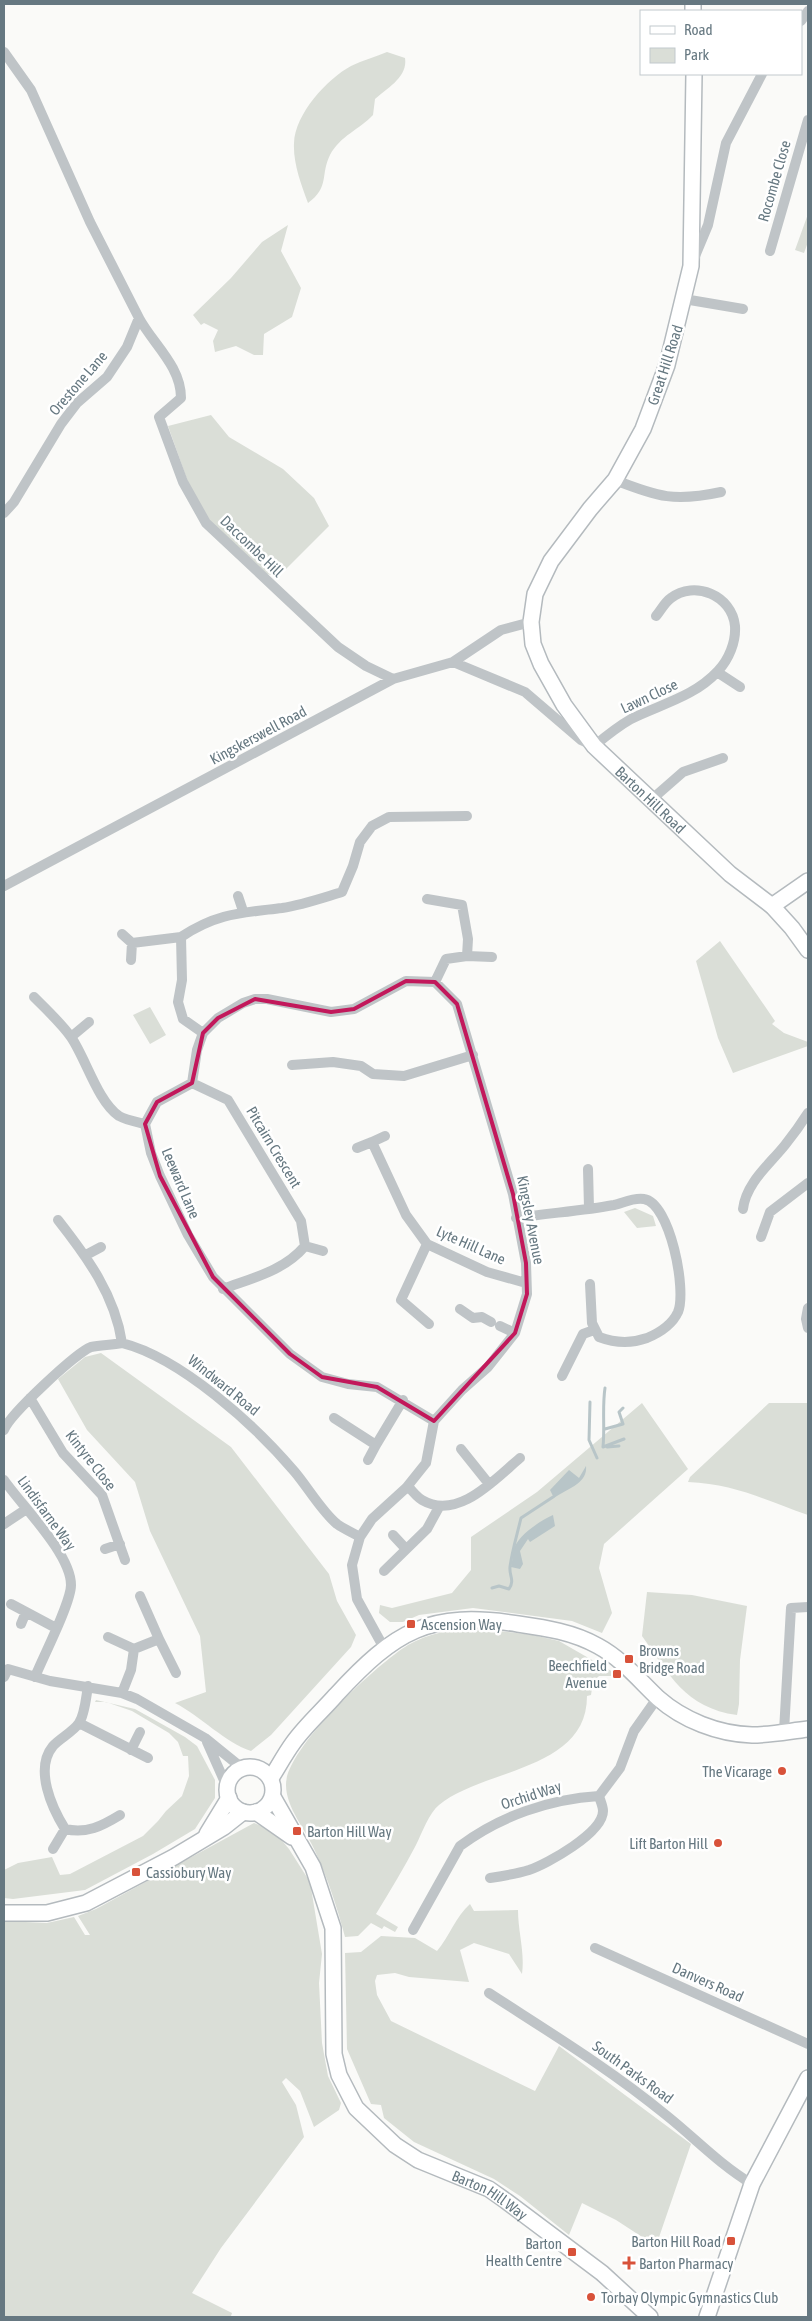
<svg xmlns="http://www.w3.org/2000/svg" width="812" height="2321" font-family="'Asap Condensed',sans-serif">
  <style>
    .green { fill: #daded7 }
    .water { fill: #b8c5c8 }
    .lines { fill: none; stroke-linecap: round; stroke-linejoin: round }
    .stream { stroke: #b8c5c8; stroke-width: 3 }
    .secondary-casing { stroke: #b4babe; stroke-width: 18 }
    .street { stroke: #bfc4c7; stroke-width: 10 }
    .secondary { stroke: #fff; stroke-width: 15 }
    .marked { fill: none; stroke: #c2185b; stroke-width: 4; stroke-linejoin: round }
    .poi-dot { fill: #d8523a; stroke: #fff; stroke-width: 2 }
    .labels { text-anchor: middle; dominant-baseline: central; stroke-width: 5; stroke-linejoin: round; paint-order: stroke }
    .street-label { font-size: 15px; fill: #667881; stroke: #fff }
    .poi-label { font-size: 15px; fill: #667881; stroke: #fff; text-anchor: start }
  </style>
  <rect width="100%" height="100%" fill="#fafaf8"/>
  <path class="green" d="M387,52L405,58C408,77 387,88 375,99L373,115C360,129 340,136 330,155C320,175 330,187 308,203C301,184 293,163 294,143C295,114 327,79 351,66C363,60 375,57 387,52Z
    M808,214V242L804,253L795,250Z
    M288,225L281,251L301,288L292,317L264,334L263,355H254L236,346L215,352L213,341L218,330L204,323L201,325L193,315L231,278L262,242Z
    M211,415L229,437L283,469L314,498L329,526L279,576L266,574L213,526L189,485L168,426Z
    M720,941L775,1021L772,1024L784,1033L808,1042V1046L733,1073L718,1038L696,961Z
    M150,1007L166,1035L150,1044L133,1015Z
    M635,1208L653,1216L656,1226L637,1228L624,1212Z
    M101,1353L231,1447L329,1574L337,1601L356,1635L351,1647L271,1735L251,1751C226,1743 200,1716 175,1703L206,1692L200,1636L150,1531L135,1482L87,1430L58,1379L85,1357Z
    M642,1403L688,1469L604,1544L599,1568L612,1613L602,1633L572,1621L473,1608L419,1615L403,1622H390L379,1613L380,1605L392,1608L452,1593L471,1570V1537L537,1492Z
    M769,1403H808V1515C765,1500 735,1484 688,1482L690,1477Z
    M647,1592L692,1595L747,1606L740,1660L739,1704L737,1715C685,1708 669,1674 642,1636Z
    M474,1628L533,1635L559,1641L613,1672L611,1676H599L593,1682L591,1695L587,1696C587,1771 484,1768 439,1805C429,1813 422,1833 416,1845C404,1868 390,1891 376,1914L398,1927L395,1932L384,1926L382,1929L371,1923L358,1936L345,1937C337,1907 328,1879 315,1851C306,1830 286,1808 286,1785C285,1749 377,1664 408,1645C427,1634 452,1629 474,1628Z
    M96,1700L135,1709L185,1737L197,1746L215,1780V1798L195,1829L153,1854L85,1890L13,1899L4,1898V1870L18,1863L52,1857L60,1875L70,1874L143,1836L158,1821L166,1811L182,1796L189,1776L188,1756H183L178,1742L169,1733L132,1711L106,1702H95Z
    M254,1823L274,1831L289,1849L310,1882L322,1954L319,1983L322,2043L328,2076L341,2103L339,2110L314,2127L300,2091L286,2078L282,2082L296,2105L304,2137L221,2248L192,2293L232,2313L231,2316L236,2317H4V1921L47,1923L74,1917L85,1935H90L78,1916L96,1909Z
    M470,1904L474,1911L518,1910C518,1932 525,1952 522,1974L509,1954L474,1943L460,1950L469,1982L409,1977L395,1973L377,1975L375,1981L377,1995L391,2021L535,2091L559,2046L691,2144L656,2246L616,2220L582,2203L569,2235L520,2196L494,2179L414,2142L384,2118L381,2105L371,2104L347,2049L345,1953L361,1952L381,1936L415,1938L437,1951C449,1937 456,1916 470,1904Z"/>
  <path class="water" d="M586,1466C588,1484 566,1489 554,1498L550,1490L569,1470L579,1478Z
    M553,1515L555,1526L530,1542L528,1539L520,1551L523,1564L520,1569L511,1567C512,1562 513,1557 513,1552C516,1536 540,1521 553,1515Z"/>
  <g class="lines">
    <path class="stream" d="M590,1402L589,1440L597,1458
      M605,1429L623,1424L619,1412L623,1408
      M603,1447C605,1427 602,1408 605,1388
      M603,1447L624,1439
      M607,1447L619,1446
      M492,1588L499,1586L509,1589C515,1580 509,1576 510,1567C512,1551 517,1535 521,1518L553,1497"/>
    <defs>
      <g id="secondary">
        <path d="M693,4V11"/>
        <path id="s1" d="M694,74L691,266L667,365L643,429L615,480L590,509L551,561L535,594L531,622L533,644L541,664L564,705L594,746L730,874L772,906L792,928L808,950"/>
        <path d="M772,906L808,881"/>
        <circle cx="250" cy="1790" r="23"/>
        <path d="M271,1778C278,1767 285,1754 293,1743C305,1726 322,1711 336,1695C395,1631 429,1610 518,1624C546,1628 573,1632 598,1646C622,1659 639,1680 658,1698C683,1720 718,1734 752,1735C770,1735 790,1731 808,1729"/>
        <path id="s2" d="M273,1797L313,1867L333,1928L334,2054L339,2075L356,2108L395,2145L418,2160L489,2189L506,2201L602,2273L650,2317"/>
        <path d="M256,1812L292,1837"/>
        <path d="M207,1834L229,1798"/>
        <path d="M4,1913H47L86,1903L174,1857L224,1827L243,1812"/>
        <path d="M707,2317L752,2184L808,2078"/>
      </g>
    </defs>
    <use href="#secondary" class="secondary-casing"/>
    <path class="street" d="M801,21L808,11
      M4,52L31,90L90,222L139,318L127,347L107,377L77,403L61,424L14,502L4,513
      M770,251L808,120
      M693,261L708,225L726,143L762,74
      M684,299L743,309
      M139,318C153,344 181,366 181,398L159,417L183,482L206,523L338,647L366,666L393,679
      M615,480C658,497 675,502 721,492
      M453,662L525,692L581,740L594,746C606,736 617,727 631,719C661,704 694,697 718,671C729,659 736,642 735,626C732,595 694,580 671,598C665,602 661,610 656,616
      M717,672L740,687
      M651,800L683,772L723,758
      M4,886L393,679L453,662L501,630L531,622
      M238,896L243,911
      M427,899L462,905L468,939L467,956
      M122,934L132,943L181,937
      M131,960L132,943
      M435,982L446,959L467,956L492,957
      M34,997C47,1010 61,1023 71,1037C86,1059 98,1102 119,1116C126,1120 137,1122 145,1124
      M203,1033L183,1019L178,1002L182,980L181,937C217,913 241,913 282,908C302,905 322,898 342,892L353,866L360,842L372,826L389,817L467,816
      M71,1037L89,1022
      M292,1065L333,1062L361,1066L373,1074L404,1076L473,1055
      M192,1083L197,1050L203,1033L218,1018L243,1003L255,999H267L331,1012L354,1009L406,981L435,982L457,1004L513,1194L526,1263L527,1294L515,1333L488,1367L462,1390L434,1421
      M192,1083L157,1102L145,1124L151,1153L160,1176L188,1235L213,1277L290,1354L322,1377L348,1384L377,1387L434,1421
      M192,1083L228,1100L301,1221L305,1246C284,1271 252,1278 223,1289
      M385,1136L372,1142L406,1215L427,1244L487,1272L526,1283
      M357,1148L372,1142
      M588,1169L589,1208
      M743,1209C746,1183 769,1165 785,1145C793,1135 801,1124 808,1113
      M516,1218C548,1213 582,1211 614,1205C623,1203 634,1197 644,1199C670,1203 687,1290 678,1312C672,1325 659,1333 647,1338C630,1344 615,1343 599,1337L592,1323L590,1284
      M58,1220C87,1257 115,1295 122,1343C181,1358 255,1425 294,1471C307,1486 322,1512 337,1524C344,1529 353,1533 360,1537
      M761,1237L770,1212L808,1183
      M427,1244L401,1300L429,1324
      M305,1246L323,1251
      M86,1255L101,1247
      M808,1308L806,1319L808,1328
      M460,1309L473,1318L482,1317L491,1322
      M500,1326L515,1333
      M562,1376L583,1334L594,1330
      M30,1398L63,1453L102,1495L125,1560
      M334,1418L376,1445L403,1400
      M4,1430C9,1415 77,1352 91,1347C101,1345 112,1345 122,1343
      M461,1449L489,1484
      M368,1460L376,1445
      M4,1480C22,1506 71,1554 71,1585C71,1603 43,1657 35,1677
      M408,1486C412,1491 417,1497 422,1500C458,1521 495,1479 520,1458
      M4,1524L25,1510
      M393,1535L406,1549
      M105,1549L120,1544
      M384,1571L427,1529L439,1507
      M11,1604L56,1628
      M21,1624L26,1612
      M108,1637L134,1649
      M159,1639L176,1673
      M384,1648L357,1599L352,1565L360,1537L372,1519L406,1488L426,1463L434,1421
      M4,1677L8,1669L50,1681L122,1693L137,1699L205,1738L242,1768
      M88,1686C86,1697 85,1714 79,1723C73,1732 60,1738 53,1746C34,1769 52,1808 65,1829C87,1834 102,1826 120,1815
      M122,1693L131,1670L134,1649L159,1639L140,1596
      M79,1723L148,1758
      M784,1731L791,1608L808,1607
      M207,1742L227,1787
      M131,1750L140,1732
      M53,1849L65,1829
      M490,1878C503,1876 516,1874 529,1870C547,1864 603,1833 603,1811C603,1806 600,1800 599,1796
      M413,1930L460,1846C500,1816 550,1799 599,1796L620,1768L634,1731L658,1697
      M595,1948L808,2044
      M489,1993C549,2032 610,2069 666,2115C696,2139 719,2164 752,2184"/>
    <use href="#secondary" class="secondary"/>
  </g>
  <path class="marked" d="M406,981L435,982L457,1004L513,1194L526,1263L527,1294L515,1333L434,1421L377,1387L322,1377L290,1354L213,1277L160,1176L145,1124L157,1102L192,1083L203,1033L218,1018L255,999L331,1012L354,1009Z"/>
  <g class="poi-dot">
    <rect x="406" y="1619" width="10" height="10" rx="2.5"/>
    <rect x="624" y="1654" width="10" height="10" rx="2.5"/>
    <rect x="612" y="1669" width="10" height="10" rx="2.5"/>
    <circle cx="782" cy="1771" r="5"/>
    <rect x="292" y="1826" width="10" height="10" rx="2.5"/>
    <circle cx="718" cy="1843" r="5"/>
    <rect x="131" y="1867" width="10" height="10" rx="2.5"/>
    <rect x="726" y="2236" width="10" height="10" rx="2.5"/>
    <rect x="567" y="2247" width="10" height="10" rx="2.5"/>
    <path d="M626.5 2255.5h5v5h5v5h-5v5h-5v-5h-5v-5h5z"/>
    <circle cx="591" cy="2297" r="5"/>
  </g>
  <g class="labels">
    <g class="street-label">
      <text transform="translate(774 181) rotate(-74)">Rocombe Close</text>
      <text transform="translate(665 365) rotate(-72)">Great Hill Road</text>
      <text transform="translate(78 383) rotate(-49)">Orestone Lane</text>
      <text transform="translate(252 546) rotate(44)">Daccombe Hill</text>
      <text transform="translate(649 696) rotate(-25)">Lawn Close</text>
      <text transform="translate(258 735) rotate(-28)">Kingskerswell Road</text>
      <text stroke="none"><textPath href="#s1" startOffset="808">Barton Hill Road</textPath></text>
      <text transform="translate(274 1147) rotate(59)">Pitcairn Crescent</text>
      <text transform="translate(181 1183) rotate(67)">Leeward Lane</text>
      <text transform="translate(531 1220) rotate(79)">Kingsley Avenue</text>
      <text transform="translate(471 1245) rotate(24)">Lyte Hill Lane</text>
      <text transform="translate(224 1385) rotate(39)">Windward Road</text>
      <text transform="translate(91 1460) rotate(52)">Kintyre Close</text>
      <text transform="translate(47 1513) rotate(54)">Lindisfarne Way</text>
      <text transform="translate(531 1795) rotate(-18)">Orchid Way</text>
      <text transform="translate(708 1982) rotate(24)">Danvers Road</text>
      <text transform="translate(633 2072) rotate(36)">South Parks Road</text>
      <text stroke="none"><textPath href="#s2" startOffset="491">Barton Hill Way</textPath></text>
    </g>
    <g class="poi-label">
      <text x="421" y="1624">Ascension Way</text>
      <text x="639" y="1650">Browns<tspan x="639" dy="17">Bridge Road</tspan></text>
      <text x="607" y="1665" text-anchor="end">Beechfield<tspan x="607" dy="17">Avenue</tspan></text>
      <text x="772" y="1771" text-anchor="end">The Vicarage</text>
      <text x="307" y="1831">Barton Hill Way</text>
      <text x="708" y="1843" text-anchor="end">Lift Barton Hill</text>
      <text x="146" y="1872">Cassiobury Way</text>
      <text x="721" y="2241" text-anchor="end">Barton Hill Road</text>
      <text x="562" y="2243" text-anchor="end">Barton<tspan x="562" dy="17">Health Centre</tspan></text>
      <text x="639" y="2263">Barton Pharmacy</text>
      <text x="601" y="2297">Torbay Olympic Gymnastics Club</text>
    </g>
  </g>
  <rect width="812" height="2321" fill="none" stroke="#667881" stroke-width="10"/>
  <rect x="640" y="10" width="162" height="65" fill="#ffffff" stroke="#c2c9cd"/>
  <rect x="650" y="26" width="25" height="8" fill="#ffffff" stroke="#c2c9cd"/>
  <text x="684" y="35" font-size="15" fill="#667881">Road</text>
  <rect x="650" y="48" width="25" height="15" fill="#daded7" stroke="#c2c9cd"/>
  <text x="684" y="60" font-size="15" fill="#667881">Park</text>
</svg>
